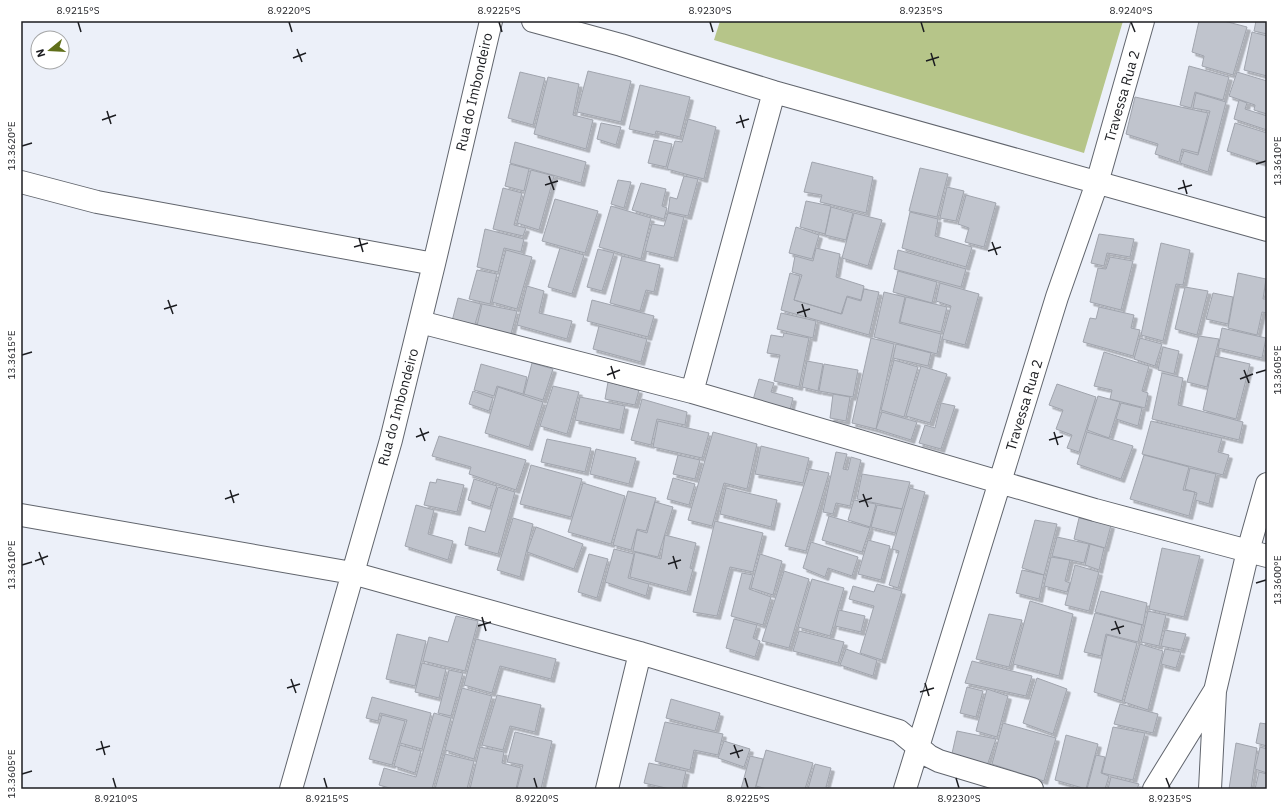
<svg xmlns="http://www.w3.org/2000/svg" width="1288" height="810" font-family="'IBM Plex Sans',sans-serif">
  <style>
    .green { fill: #b6c589 }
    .building { fill: #c0c4cd; stroke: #a0a4ad; filter: url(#shadow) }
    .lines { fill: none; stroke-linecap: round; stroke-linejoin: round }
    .minor-casing { stroke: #61656d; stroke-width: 24 }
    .minor { stroke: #fff; stroke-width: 22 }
    .ticks { fill: none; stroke: #1c1d21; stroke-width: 1.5 }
    .labels { text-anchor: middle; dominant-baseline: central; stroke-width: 3; stroke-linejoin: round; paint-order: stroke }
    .street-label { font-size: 14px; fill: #1c1d21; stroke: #fff }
    .neatline { fill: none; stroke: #1c1d21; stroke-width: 1.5 }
    .ticks-label { font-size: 10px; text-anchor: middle; fill: #1c1d21 }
  </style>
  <defs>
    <filter id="shadow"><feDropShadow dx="3.5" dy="3.5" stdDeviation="0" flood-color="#0004"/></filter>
  </defs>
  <rect width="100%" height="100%" fill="#ecf0f9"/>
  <path class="green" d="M720,21H1123L1084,153L714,40Z"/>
  <path class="building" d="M1199,21H1224L1247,27L1233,75L1202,66L1204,56L1192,52Z
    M1256,21H1267V34L1254,31Z
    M1252,32L1267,36V76L1244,70Z
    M1189,66L1229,77L1223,100L1195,92L1191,108L1180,105Z
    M588,71L631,81L621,122L577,112Z
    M520,72L545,78L533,125L508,118Z
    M1237,72L1267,81V114L1254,110L1255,105L1229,96Z
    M548,77L579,84L573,115L593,120L586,149L534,134Z
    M640,85L690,97L680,137L656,131L655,135L629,129Z
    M1196,93L1226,102L1208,172L1180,163L1184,151L1198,155L1210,111L1193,108Z
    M1135,97L1208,113L1198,153L1182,149L1179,162L1155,154L1158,144L1126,134Z
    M1239,100L1247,103L1245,109L1267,116V130L1234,119Z
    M688,119L716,127L704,179L667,169L675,141L682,142Z
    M601,123L621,127L616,145L597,139Z
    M1235,123L1267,133V164L1227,151Z
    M654,140L672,144L666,167L648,163Z
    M515,142L586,162L581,183L510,163Z
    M812,162L873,177L866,213L820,202L822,195L804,192Z
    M510,164L529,169L524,191L505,186Z
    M920,168L948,174L937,217L909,211Z
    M531,170L554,176L539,230L517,223Z
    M684,176L698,179L688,216L668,212L670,197L677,199Z
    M618,180L631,182L624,208L611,204Z
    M641,183L666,189L662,206L667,208L664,219L632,210Z
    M947,187L964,191L956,221L940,218Z
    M503,188L522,193L514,225L526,228L523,236L493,229Z
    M966,195L996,203L984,247L965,242L969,228L958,224Z
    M555,199L598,211L585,253L542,241Z
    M806,201L831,206L825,234L800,227Z
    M611,206L651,218L641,259L599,247Z
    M831,207L853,213L846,240L825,235Z
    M910,212L938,219L935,236L972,247L966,267L902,248Z
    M668,213L684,217L674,258L645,251L652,224L664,226Z
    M854,213L882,220L868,266L842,258Z
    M796,227L819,235L812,259L789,253Z
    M485,229L524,239L521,252L504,248L498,272L477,267Z
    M1099,234L1134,239L1130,257L1107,253L1104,266L1091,263Z
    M1161,243L1190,250L1183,285L1176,284L1163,341L1141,335Z
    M560,248L584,255L572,294L548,287Z
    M816,248L840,254L836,277L864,286L861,300L847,296L841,314L794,300L802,275L792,272L795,256L813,261Z
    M598,249L614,253L602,291L587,287Z
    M506,250L532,257L517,309L492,302Z
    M898,250L966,269L961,287L894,269Z
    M622,256L660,265L654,292L646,290L640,311L610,303Z
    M1110,257L1133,261L1121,310L1090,302L1098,268L1106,269Z
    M477,270L497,274L490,304L469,299Z
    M898,271L937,282L932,303L893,292Z
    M790,273L800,276L794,300L842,314L847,297L861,301L864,289L879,292L869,335L781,310Z
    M1238,273L1266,279L1263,299H1267V313L1262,312L1257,335L1228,328Z
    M940,283L979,294L965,345L942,339L951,306L936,301Z
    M527,286L544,291L539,313L572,321L567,339L517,325Z
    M1185,287L1208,291L1197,335L1175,329Z
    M884,292L905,297L899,323L941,334L937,354L874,337Z
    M1213,293L1233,297L1228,324L1206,319Z
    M906,297L947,307L941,332L900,322Z
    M458,298L481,304L473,331L451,325Z
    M592,300L654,316L648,337L587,321Z
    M482,304L517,311L510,338L476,330Z
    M1099,307L1134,315L1131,328L1140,330L1133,356L1083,342L1090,318L1096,319Z
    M781,313L816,321L813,338L777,329Z
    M599,326L647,339L641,362L593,349Z
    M1222,328L1266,338L1262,358L1218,348Z
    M784,333L809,338L799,387L774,381L780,355L767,353L771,335L783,337Z
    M1199,336L1219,339L1207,387L1187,382Z
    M871,338L894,344L876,429L852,423Z
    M1140,338L1162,344L1155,366L1134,359Z
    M896,344L931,353L928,366L893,358Z
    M1163,347L1179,351L1174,374L1158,370Z
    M1104,352L1149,366L1142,391L1148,393L1145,408L1110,399L1112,390L1094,386Z
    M1215,356L1250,364L1236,419L1203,410Z
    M894,360L918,367L904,417L881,410Z
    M807,361L823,364L818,391L802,387Z
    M532,363L553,369L543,400L524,394Z
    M481,364L527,377L523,394L497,386L494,396L474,390Z
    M824,364L858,370L853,397L819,391Z
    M921,366L947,374L930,423L906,416Z
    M1162,373L1183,378L1178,405L1243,422L1239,440L1152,419Z
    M759,379L774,383L771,392L793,398L788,418L751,407Z
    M608,382L639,390L635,405L605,399Z
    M1057,384L1096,397L1079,452L1067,448L1072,435L1056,429L1063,410L1049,405Z
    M553,386L579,392L567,434L540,426Z
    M498,387L543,402L529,447L485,433Z
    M473,391L493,398L489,411L469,404Z
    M833,394L850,397L846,421L830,418Z
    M1098,396L1120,402L1109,438L1087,430Z
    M580,397L625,406L620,430L575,420Z
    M642,399L687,412L685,425L657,419L651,445L631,440Z
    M941,403L955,406L941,449L919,443L925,425L935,428Z
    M1121,403L1142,408L1138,426L1116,419Z
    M882,412L917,422L911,440L876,429Z
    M658,421L709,433L702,458L653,447Z
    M1151,421L1222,438L1218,452L1229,455L1223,475L1142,454Z
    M713,432L757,444L747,489L724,483L712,526L688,520Z
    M1087,432L1133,446L1121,479L1077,464Z
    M439,436L526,460L516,490L469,474L471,467L432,456Z
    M547,439L591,448L585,472L541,462Z
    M761,446L809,458L803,483L755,474Z
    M596,449L636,458L629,484L590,474Z
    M836,452L847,454L843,469L848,470L851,457L861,460L850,506L836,503L833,514L823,512Z
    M678,455L700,460L695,479L673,474Z
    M1144,455L1189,467L1183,490L1195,492L1189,516L1130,499Z
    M531,465L582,479L571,517L520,504Z
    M1190,468L1216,474L1209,504L1195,500L1197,493L1185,489Z
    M809,469L829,473L806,551L785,546Z
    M862,474L910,482L902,509L857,499Z
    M673,478L695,484L689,505L667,499Z
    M437,479L464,485L457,512L424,505L430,482L436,483Z
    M474,479L497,486L490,507L468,500Z
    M583,483L625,496L611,544L568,532Z
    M498,487L515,492L498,554L465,545L469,527L485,532Z
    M726,488L777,500L771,527L720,514Z
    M910,488L925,492L898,588L889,585L899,551L892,549Z
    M628,491L656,498L646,531L637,529L631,550L613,545Z
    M854,500L876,504L870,527L848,520Z
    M655,502L673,507L658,557L633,551L637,530L647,533Z
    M416,505L434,510L428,534L453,541L448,560L405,546Z
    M877,505L902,509L895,533L871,527Z
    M829,516L870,528L862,552L822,540Z
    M513,518L533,524L520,577L497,570Z
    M1079,518L1111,525L1105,548L1074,539Z
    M1035,520L1057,524L1044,575L1022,568Z
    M715,521L763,533L753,572L730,567L717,616L693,612Z
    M536,527L583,544L574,569L527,552Z
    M665,535L696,543L690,568L693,569L687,592L630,577L635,552L661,559Z
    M1057,537L1089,544L1084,563L1052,556Z
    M868,540L890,546L881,580L858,574Z
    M811,542L858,557L852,576L828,568L825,577L803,568Z
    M1090,544L1104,548L1099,570L1085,565Z
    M1162,548L1200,556L1184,617L1149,609Z
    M614,549L634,554L628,578L649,584L646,596L605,582Z
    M589,554L608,559L597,598L578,592Z
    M760,554L782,561L773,595L751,588Z
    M1051,557L1070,560L1065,581L1070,583L1067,592L1044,586Z
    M1075,565L1099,572L1089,611L1065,605Z
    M1022,570L1044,575L1039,599L1016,593Z
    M784,571L809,579L789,648L762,641Z
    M742,573L753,575L749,589L771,597L763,625L731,616Z
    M812,579L844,588L830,636L798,627Z
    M877,584L902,591L882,660L860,653L874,606L849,599L853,586L874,592Z
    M1101,591L1147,603L1143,625L1095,612Z
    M1030,601L1073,614L1059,676L1013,664Z
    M839,610L865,616L861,632L835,626Z
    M1148,611L1166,615L1159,646L1141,642Z
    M1095,613L1142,625L1138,642L1106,634L1101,656L1084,652Z
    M989,614L1022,620L1009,667L976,659Z
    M456,616L478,621L465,671L423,661L429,637L448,642Z
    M734,619L757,625L753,638L760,641L755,657L726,648Z
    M1165,630L1186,634L1181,650L1161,646Z
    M799,631L844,642L838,663L793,651Z
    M397,634L426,641L415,686L386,679Z
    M1107,635L1137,643L1122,701L1094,692Z
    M476,639L556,659L551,679L500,666L492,693L464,685Z
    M1140,644L1163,651L1148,710L1124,702Z
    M846,649L877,660L873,676L840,665Z
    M1165,649L1181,652L1176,668L1161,664Z
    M972,661L1032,676L1026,696L965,683Z
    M422,663L446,669L439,698L415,692Z
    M449,670L463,673L451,716L438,713Z
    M1037,678L1067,689L1053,734L1023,723Z
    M967,687L983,691L976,717L960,713Z
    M462,688L492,696L474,759L445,750Z
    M987,689L1008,696L997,737L976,731Z
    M497,695L541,705L535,732L510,726L503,750L482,745Z
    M372,697L431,713L422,749L400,743L407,720L380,713L378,721L366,718Z
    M671,699L720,713L715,731L666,718Z
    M1120,704L1158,714L1153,733L1114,724Z
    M434,713L451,718L432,789H393L379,785L384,768L416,777Z
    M382,715L405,721L392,765L369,759Z
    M665,722L723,734L718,755L694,750L690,770L655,761Z
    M1003,723L1056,738L1044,781L992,764Z
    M1260,723L1267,724V746L1256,743Z
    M1113,727L1145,733L1133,780L1102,773Z
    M957,731L996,739L987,766L951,758Z
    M515,732L552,741L541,789H517L523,765L507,762Z
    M1066,735L1098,744L1086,789L1055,780Z
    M724,741L750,749L744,767L718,758Z
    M1236,743L1257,748L1251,789H1229Z
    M400,745L421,751L415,773L394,766Z
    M480,747L504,752L502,763L521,768L516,789H470Z
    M1260,747L1267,749V773L1255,769Z
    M766,750L813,763L805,789H767L756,786Z
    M445,754L474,761L467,789H435Z
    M1096,755L1105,757L1101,773L1109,776L1105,789H1087Z
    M750,756L763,759L755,789H741Z
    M649,763L686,771L682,789H670L644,783Z
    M815,764L831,768L826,787L833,789H808Z
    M1259,772L1267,774V789H1255Z
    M1111,777L1139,784L1137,789H1108Z"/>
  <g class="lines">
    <defs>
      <path id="minor" d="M533,21L621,45L774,92L1267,230
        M21,182L97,202L434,264
        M420,322L692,392L1095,510L1267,556
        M692,392L774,92
        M21,515L352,573L640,653L899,731L929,756L939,761L1032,789
        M291,789L391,440L434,264L491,21
        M607,789L640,653
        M905,789L1057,297L1097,183L1143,21
        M1154,789L1214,692
        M1210,789L1215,691L1248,551L1267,484"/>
    </defs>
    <use href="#minor" class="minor-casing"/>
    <use href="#minor" class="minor"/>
  </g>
  <path class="ticks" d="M78,22L81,32M289,22L292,32M499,22L502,32M710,22L713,32M921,22L924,32M1131,22L1135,32M297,49L302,62M931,53L935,66M293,58L306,53M926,61L939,57M107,111L111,124M740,115L744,128M102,120L116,115M736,123L749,119M22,146L32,143M1256,164L1266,161M549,176L554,190M1183,180L1187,194M545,185L558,181M1178,189L1192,185M359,238L363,252M992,242L997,255M354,247L368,243M988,251L1001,247M168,300L173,314M802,304L806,317M164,309L177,305M797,313L810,309M22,355L32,352M611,366L615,379M1244,370L1249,383M1256,373L1266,370M607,375L620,370M1240,379L1253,374M420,428L425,441M1054,432L1058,445M416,437L429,432M1049,440L1063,436M230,490L234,503M863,494L868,507M225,499L239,494M859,502L872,498M39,552L44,565M673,556L677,569M35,561L48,556M668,564L681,560M22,565L32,562M1256,583L1266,580M482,617L486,631M1115,621L1120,634M478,626L491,622M1111,630L1124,626M291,679L296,693M925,683L929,696M287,688L300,684M920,692L934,688M101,741L105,755M734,745L739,758M96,750L110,746M730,754L743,750M22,774L32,771M113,778L116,788M324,778L327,788M534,778L537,788M745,778L748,788M956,778L959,788M1166,778L1170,788"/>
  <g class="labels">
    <g class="street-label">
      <text transform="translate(474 92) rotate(-77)">Rua do Imbondeiro</text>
      <text transform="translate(1122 96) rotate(-74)">Travessa Rua 2</text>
      <text transform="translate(1024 405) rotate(-73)">Travessa Rua 2</text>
      <text transform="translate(398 407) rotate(-75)">Rua do Imbondeiro</text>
    </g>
  </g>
  <rect width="1288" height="810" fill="none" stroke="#ffffff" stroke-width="44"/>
  <g transform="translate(50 50) rotate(252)"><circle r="19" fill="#ffffff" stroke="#a4a5a6"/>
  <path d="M0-3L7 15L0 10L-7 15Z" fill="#606f1a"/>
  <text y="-6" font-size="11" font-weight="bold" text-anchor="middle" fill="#1c1d21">N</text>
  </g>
  <rect x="22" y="22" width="1244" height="766" class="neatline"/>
  <g class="ticks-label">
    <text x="78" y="14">8.9215°S</text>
    <text x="289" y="14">8.9220°S</text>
    <text x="499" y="14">8.9225°S</text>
    <text x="710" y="14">8.9230°S</text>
    <text x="921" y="14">8.9235°S</text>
    <text x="1131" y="14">8.9240°S</text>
    <text transform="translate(11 146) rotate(-90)" y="4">13.3620°E</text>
    <text transform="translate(1277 161) rotate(-90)" y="4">13.3610°E</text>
    <text transform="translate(11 355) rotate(-90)" y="4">13.3615°E</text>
    <text transform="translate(1277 370) rotate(-90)" y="4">13.3605°E</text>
    <text transform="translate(11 565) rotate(-90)" y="4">13.3610°E</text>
    <text transform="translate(1277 580) rotate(-90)" y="4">13.3600°E</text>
    <text transform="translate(11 774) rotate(-90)" y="4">13.3605°E</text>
    <text x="116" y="802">8.9210°S</text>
    <text x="327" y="802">8.9215°S</text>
    <text x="537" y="802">8.9220°S</text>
    <text x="748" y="802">8.9225°S</text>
    <text x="959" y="802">8.9230°S</text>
    <text x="1170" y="802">8.9235°S</text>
  </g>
</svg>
